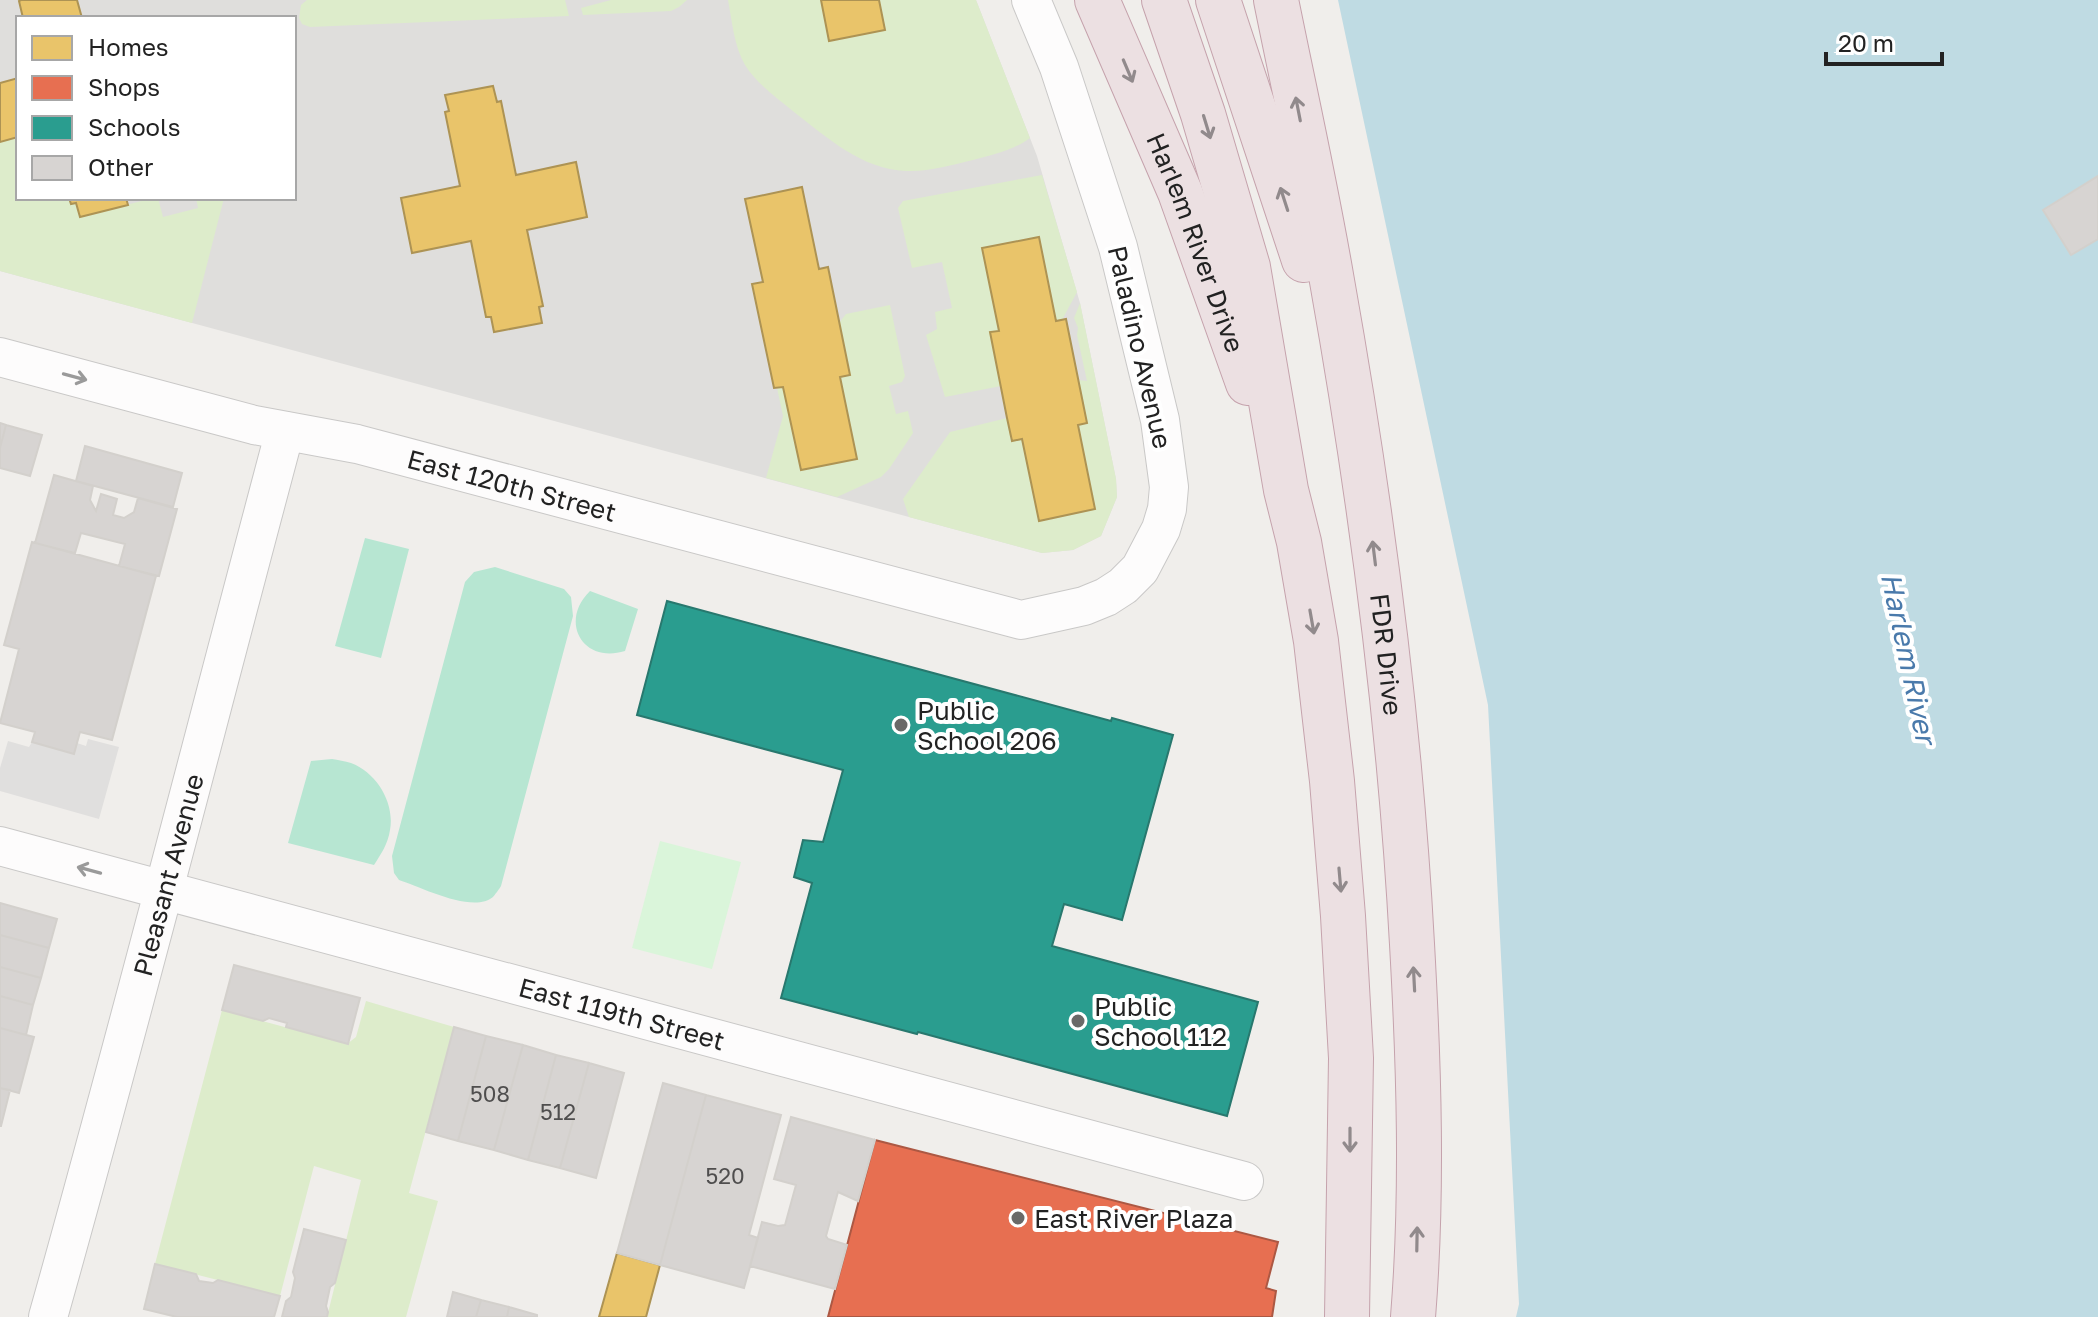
<svg xmlns="http://www.w3.org/2000/svg" width="2098" height="1317" font-family="'Golos Text',sans-serif">
  <style>
    .residential { fill: #dfdedc; fill-rule: evenodd }
    .grass { fill: #ddeccb }
    .park { fill: #daf5da }
    .pitch { fill: #b7e6d2 }
    .parking { fill: #e0dfde }
    .water { fill: #bfdbe3 }
    .homes { fill: #e9c46a; stroke: #ad9354; stroke-width: 2 }
    .shops { fill: #e76f51; stroke: #ac5843; stroke-width: 2 }
    .schools { fill: #2a9d8f; stroke: #28786e; stroke-width: 2 }
    .building { fill: #d7d4d2; stroke: #d3d0cc; stroke-width: 2 }
    .lines { fill: none; stroke-linecap: round; stroke-linejoin: round }
    .minor-casing { stroke: #c9c8c7; stroke-width: 40 }
    .highway-casing { stroke: #c5a2ac; stroke-width: 46 }
    .minor { stroke: #fdfcfc; stroke-width: 38 }
    .highway { stroke: #ece0e2; stroke-width: 44 }
    .oneway { stroke: #918a8c }
    .oneway2 { stroke: #9a9a9a }
    .poi-dot { fill: #6a6968; stroke: #fff; stroke-width: 3 }
    .labels { text-anchor: middle; dominant-baseline: central; stroke-width: 8; stroke-linejoin: round; paint-order: stroke }
    .number-label { font-size: 22px; fill: #4f4e4e }
    .street-label { font-size: 26px; fill: #222; stroke: #fff }
    .poi-label { font-size: 26px; fill: #222; stroke: #fff; text-anchor: start }
    .water-label { font-size: 28px; font-style: italic; fill: #4a7aab; stroke: #fff }
  </style>
  <rect width="100%" height="100%" fill="#f0eeeb"/>
  <path class="residential" d="M0,0H976L1037,156L1080,303L1116,479L1117,497L1101,536L1073,550L1042,553L0,271ZM18,18H294V198H18Z"/>
  <path class="grass" d="M307,0H565L569,16L310,27L302,24L299,18L301,5Z
    M611,0H687L679,7L671,11L583,15L581,8Z
    M728,0H821L830,41L885,30L879,0H976L1030,138C1014,150 992,155 973,160C952,165 928,172 906,171C861,169 828,138 794,112C777,98 757,84 745,65C734,46 732,21 728,0Z
    M18,137V198H69L71,204L76,203L80,217L153,198H158L163,217L198,208L196,198H224L192,323L0,271V142Z
    M1042,175L1077,292L1062,320L1056,321L1039,237L983,248L999,331L990,333L1001,386L945,397L926,335L937,329L935,312L952,308L942,262L912,268L898,208L903,201Z
    M1080,303L1116,479L1117,497L1101,536L1073,550L1042,553L909,517L903,499L950,432L1007,418L1022,439L1039,520L1095,509L1078,425L1087,423L1078,380L1087,381L1077,335L1078,328L1074,318Z
    M890,305L905,376L902,382L889,386L896,414L908,411L913,433L889,469L881,477L837,497L766,478L783,416L777,388L783,387L801,470L857,459L840,377L850,375L839,323L846,314Z
    M366,1001L454,1027L409,1193L438,1201L406,1317H327L361,1180L314,1166L280,1296L155,1264L222,1010L347,1044L356,1037Z"/>
  <path class="park" d="M660,841L741,862L712,969L632,948Z"/>
  <path class="pitch" d="M365,538L409,549L381,658L335,646Z
    M495,567L564,589L571,597L573,616L501,886C500,888 494,896 493,897C473,914 421,887 399,880L394,873L392,856L465,582L474,572Z
    M590,591L638,609L625,651C582,664 559,621 590,591Z
    M332,759C338,760 345,761 351,763C377,773 395,803 390,830C388,844 381,854 374,865L288,843L311,761Z"/>
  <path class="parking" d="M88,739L119,747L99,819L0,791V768L8,741L29,747L32,742L73,754L77,743L86,746Z"/>
  <path class="water" d="M1338,0H2098V1317H1516L1519,1304L1488,705Z"/>
  <path class="homes" d="M21,0H77L82,18H23L19,1Z
    M821,0H879L885,30L829,41Z
    M18,78V137L0,142V83Z
    M493,86L497,102L501,101L516,175L576,162L587,217L527,230L543,306L539,307L542,323L494,332L491,317H486L471,241L412,253L401,198L460,186L445,112L449,111L445,95Z
    M802,187L819,269L828,267L850,375L840,377L857,459L801,470L783,387L774,388L752,284L763,282L745,199Z
    M69,198H126L128,205L80,217L76,203L71,204Z
    M1039,237L1056,321L1066,319L1087,423L1078,425L1095,509L1039,521L1022,439L1012,441L1007,418L990,332L999,331L982,248Z
    M617,1253L660,1265L646,1317H599Z"/>
  <path class="shops" d="M875,1140L1278,1242L1266,1288L1276,1291L1272,1317H828Z"/>
  <path class="schools" d="M667,601L1111,721L1112,718L1173,735L1122,920L1064,904L1052,946L1258,1002L1227,1116L918,1032L917,1034L781,998L812,883L794,877L803,840L823,842L843,770L637,715Z"/>
  <path class="building" d="M2098,176V239L2071,255L2043,210Z
    M0,423L6,425L0,448Z
    M6,425L42,435L30,476L0,468V448Z
    M85,446L182,473L173,507L76,481Z
    M54,475L93,486L90,500L96,511L101,494L117,499L113,515L124,518L134,512L138,498L177,509L159,576L119,566L125,544L81,533L75,553L35,543Z
    M32,542L156,576L112,740L80,732L74,754L32,742L35,732L0,723L19,649L4,645Z
    M0,903L57,919L49,948L0,935Z
    M0,935L49,948L41,978L0,967Z
    M234,965L360,998L348,1044L286,1027L287,1023L269,1018L263,1021L222,1010Z
    M0,967L41,978L33,1005L0,996Z
    M0,996L33,1005L26,1035L0,1028Z
    M454,1027L486,1036L458,1141L426,1132Z
    M0,1028L34,1037L19,1093L0,1088Z
    M486,1036L523,1045L494,1150L458,1141Z
    M523,1045L556,1055L528,1160L494,1150Z
    M556,1055L589,1063L560,1168L528,1160Z
    M589,1063L624,1073L596,1178L560,1168Z
    M663,1083L706,1095L660,1265L617,1253Z
    M0,1088L10,1090L1,1126H0Z
    M706,1095L781,1115L749,1235L758,1238L744,1288L660,1265Z
    M791,1117L875,1140L858,1201L838,1192L826,1236L828,1239L847,1245L835,1289L750,1266L762,1222L778,1226L785,1225L796,1185L774,1179Z
    M304,1229L346,1240L335,1283L330,1287L326,1306L328,1312L327,1317H282L286,1301L291,1297L295,1278L293,1272Z
    M155,1264L196,1274L199,1281L213,1283L218,1280L280,1296L274,1317H177L144,1309Z
    M453,1292L481,1300L476,1317H447Z
    M481,1300L509,1307L507,1317H476Z
    M509,1307L537,1315V1317H507Z"/>
  <g class="lines">
    <defs>
      <g id="minor">
        <path id="s1" d="M0,357L254,425L357,444L1021,620L1084,606L1106,597L1123,586L1140,569L1161,529L1167,509L1169,487L1160,420L1118,247L1059,67L1031,0"/>
        <path id="s2" d="M0,846L1244,1181"/>
        <path id="s3" d="M48,1317C131,1023 206,726 285,431"/>
      </g>
      <g id="highway">
        <path id="s4" d="M1097,0L1180,192L1248,383"/>
        <path d="M1164,0L1203,114L1248,267L1286,490L1299,542L1316,641L1332,781L1343,916L1351,1058L1347,1317"/>
        <path d="M1218,0L1304,260"/>
        <path id="s5" d="M1276,0C1295,94 1316,187 1332,281C1371,500 1400,722 1412,944C1419,1068 1423,1193 1413,1317"/>
      </g>
    </defs>
    <use href="#minor" class="minor-casing"/>
    <use href="#highway" class="highway-casing"/>
    <use href="#minor" class="minor"/>
    <use href="#highway" class="highway"/>
  </g>
  <defs><path id="oneway-shaft" d="M-6 0H5M1.5-3L5.5 0L1.5 3" fill="none" stroke-width="1.6" stroke-linecap="round" stroke-linejoin="round" transform="scale(2)"/></defs>
  <g class="oneway">
    <use href="#oneway-shaft" transform="translate(1128 71) rotate(67)"/>
    <use href="#oneway-shaft" transform="translate(1298 109) rotate(-101)"/>
    <use href="#oneway-shaft" transform="translate(1207 127) rotate(73)"/>
    <use href="#oneway-shaft" transform="translate(1284 199) rotate(-108)"/>
    <use href="#oneway-shaft" transform="translate(1374 553) rotate(-97)"/>
    <use href="#oneway-shaft" transform="translate(1312 622) rotate(80)"/>
    <use href="#oneway-shaft" transform="translate(1340 880) rotate(85)"/>
    <use href="#oneway-shaft" transform="translate(1414 979) rotate(-93)"/>
    <use href="#oneway-shaft" transform="translate(1350 1140) rotate(90)"/>
    <use href="#oneway-shaft" transform="translate(1417 1239) rotate(-89)"/>
  </g>
  <g class="oneway2">
    <use href="#oneway-shaft" transform="translate(75 377) rotate(15)"/>
    <use href="#oneway-shaft" transform="translate(89 870) rotate(-165)"/>
  </g>
  <g class="poi-dot">
    <circle cx="901" cy="725" r="8"/>
    <circle cx="1078" cy="1021" r="8"/>
    <circle cx="1018" cy="1218" r="8"/>
  </g>
  <g class="labels">
    <g class="number-label">
      <text x="490" y="1093">508</text>
      <text x="558" y="1111">512</text>
      <text x="725" y="1175">520</text>
    </g>
    <g class="street-label">
      <text stroke="none"><textPath href="#s4" startOffset="262">Harlem River Drive</textPath></text>
      <text transform="translate(1140 347) rotate(77)">Paladino Avenue</text>
      <text stroke="none"><textPath href="#s1" startOffset="528">East 120th Street</textPath></text>
      <text stroke="none"><textPath href="#s5" startOffset="664">FDR Drive</textPath></text>
      <text stroke="none"><textPath href="#s3" startOffset="458">Pleasant Avenue</textPath></text>
      <text stroke="none"><textPath href="#s2" startOffset="644">East 119th Street</textPath></text>
    </g>
    <g class="poi-label">
      <text x="917" y="710">Public<tspan x="917" dy="30">School 206</tspan></text>
      <text x="1094" y="1006">Public<tspan x="1094" dy="30">School 112</tspan></text>
      <text x="1034" y="1218">East River Plaza</text>
    </g>
    <g class="water-label">
      <text transform="translate(1909 658) rotate(78)">Harlem River</text>
    </g>
  </g>
  <rect x="16" y="16" width="280" height="184" fill="#ffffff" stroke="#a7a7a7" stroke-width="2"/>
  <rect x="32" y="36" width="40" height="24" fill="#e9c46a" stroke="#a7a7a7" stroke-width="2"/>
  <text x="88" y="56" font-size="24" fill="#222222">Homes</text>
  <rect x="32" y="76" width="40" height="24" fill="#e76f51" stroke="#a7a7a7" stroke-width="2"/>
  <text x="88" y="96" font-size="24" fill="#222222">Shops</text>
  <rect x="32" y="116" width="40" height="24" fill="#2a9d8f" stroke="#a7a7a7" stroke-width="2"/>
  <text x="88" y="136" font-size="24" fill="#222222">Schools</text>
  <rect x="32" y="156" width="40" height="24" fill="#d7d4d2" stroke="#a7a7a7" stroke-width="2"/>
  <text x="88" y="176" font-size="24" fill="#222222">Other</text>
  <path d="M1826 52v12h116v-12" fill="none" stroke="#222222" stroke-width="4"/>
  <text x="1838" y="52" font-size="24" fill="#222222" stroke="#ffffff" stroke-width="6" paint-order="stroke">20 m</text>
</svg>
